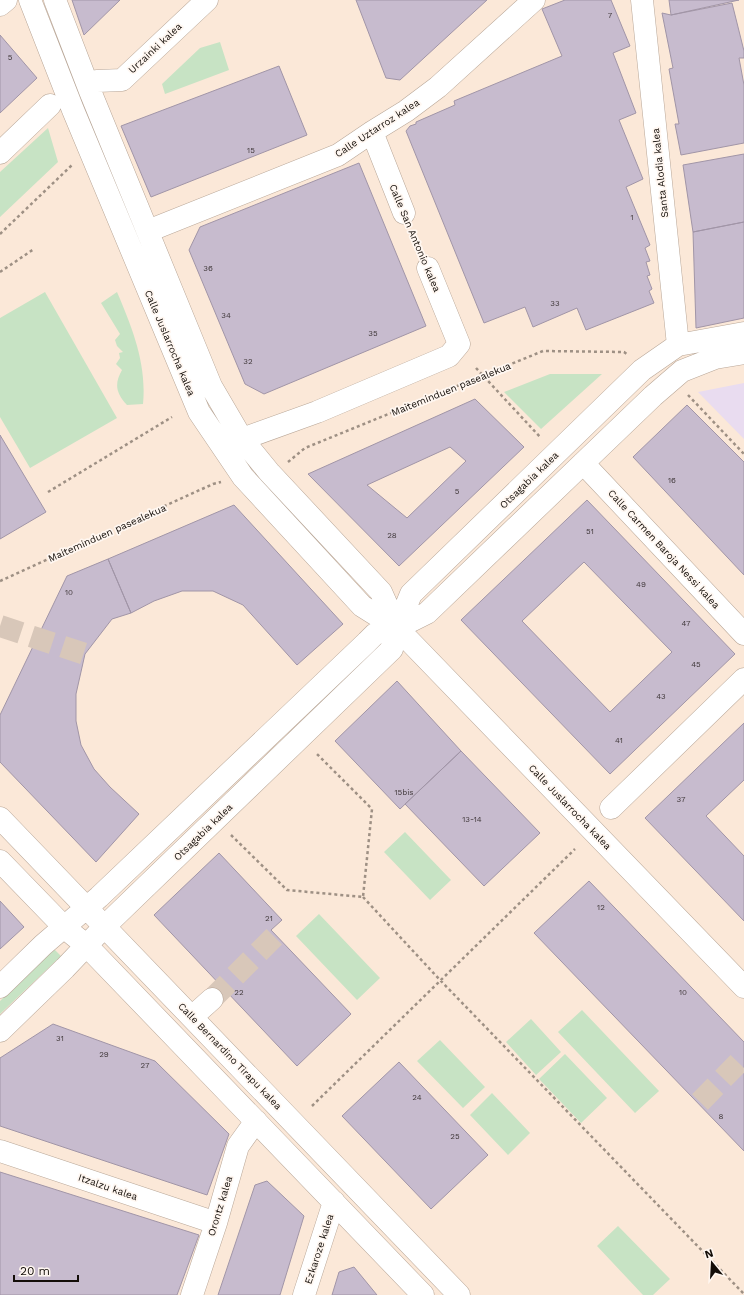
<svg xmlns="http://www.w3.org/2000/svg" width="744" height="1295" font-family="'Work Sans',sans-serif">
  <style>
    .education { fill: #e9dcf0 }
    .green { fill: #c7e3c4 }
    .building { fill: #c7bbce; stroke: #a195a7; fill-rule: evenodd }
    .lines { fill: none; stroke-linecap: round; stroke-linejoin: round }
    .minor-tunnel { stroke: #d8c7b9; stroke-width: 22; stroke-dasharray: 22 11; stroke-linecap: butt }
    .minor-casing { stroke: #b9a798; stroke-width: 23 }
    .path { stroke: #9e9084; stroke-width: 2.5; stroke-dasharray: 3 3; stroke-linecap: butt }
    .minor { stroke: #fff; stroke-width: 22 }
    .labels { text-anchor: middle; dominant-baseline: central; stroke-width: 3.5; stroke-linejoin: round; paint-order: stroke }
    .number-label { font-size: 8px; fill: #40383a }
    .street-label { font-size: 10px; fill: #130d08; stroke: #fff7f1 }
  </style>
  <rect width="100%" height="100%" fill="#fbe8d8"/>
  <path class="education" d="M744,383V439L698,392Z"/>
  <path class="green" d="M220,42L229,70L165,94L162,84L200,48Z
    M48,128L58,162L0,217V172Z
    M45,292L117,418L30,468L0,417V318Z
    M117,292C132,327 147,364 143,404L127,405C116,393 114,384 122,370L116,364L120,358L119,353L123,352L117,346L115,340L120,334L101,303Z
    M550,374H602L541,429L504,392Z
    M405,832L451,880L430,900L384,852Z
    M319,914L380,978L357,1000L296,936Z
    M54,949L61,956L0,1014V1001Z
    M582,1010L659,1091L635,1113L558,1032Z
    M531,1019L561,1052L536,1075L506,1042Z
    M440,1040L485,1087L463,1108L417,1061Z
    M565,1054L607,1098L581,1123L539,1079Z
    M492,1093L530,1133L508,1155L470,1115Z
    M618,1226L670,1279L653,1295H643L597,1246Z"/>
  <path class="building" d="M72,0H120L84,35Z
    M356,0H487L400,80L386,78Z
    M565,0H611L630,46L613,53L636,113L619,120L643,179L626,187L650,245L645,248L650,261L646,262L650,275L647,276L652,289L649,291L654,303L586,330L577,308L533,327L525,307L484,323L406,131L410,126L416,124V122L455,105L454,101L562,56L542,9Z
    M669,0H739L671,15Z
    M732,3L744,51V58H739L744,85V143L681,155L675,124H679L669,69L673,68L662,13L671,15Z
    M0,35L37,78L0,113Z
    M279,66L307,135L151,197L121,126Z
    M744,154V222L693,232L683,165Z
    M359,163L426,326L264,394L245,384L189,250L200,227Z
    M744,222V318L696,328L693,232Z
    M475,399L524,447L399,566L308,474ZM450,447L466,461L407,518L367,485Z
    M687,405L744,462V575L633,457Z
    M0,435L46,512L0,539Z
    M587,500L735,654L610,774L461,620ZM584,562L672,652L610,712L522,621Z
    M234,505L343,624L297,665L243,605L213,591H182L154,601L131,613L108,559Z
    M108,559L131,613L112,619L85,654L76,694V721L81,745L94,769L110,787L139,814L96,862L0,762V715L67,576Z
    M397,681L461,751L400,809L335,741Z
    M744,723V780L706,816L744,856V921L645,818Z
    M461,751L540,833L484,886L405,804Z
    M219,853L282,920L271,930L351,1014L297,1066L154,915Z
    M589,881L744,1042V1151L534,933Z
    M0,901L24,927L0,949Z
    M53,1024L155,1061L229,1134L207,1195L0,1126V1058Z
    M399,1062L488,1155L431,1209L342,1116Z
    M0,1172L199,1235L177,1295H0Z
    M267,1181L304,1216L280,1295H218L255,1185Z
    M354,1267L377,1295H332L339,1272Z"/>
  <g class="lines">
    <path class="minor-tunnel" d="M0,626L85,654
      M212,999L280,931
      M700,1102L744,1057"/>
    <defs>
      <path id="minor" d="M30,0L73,110L199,412L243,477L362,606L397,628L744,987
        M55,0L90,91L211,386L242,439L269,472L381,592L397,628
        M642,0L678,345
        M0,5L6,0
        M97,81L122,80L207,0
        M372,132L404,213
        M0,153L50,105
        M148,231L338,155L372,132L406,111L438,87L534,0
        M242,439L317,412L449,356L459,344L428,268
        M583,463L744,634
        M611,808L744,679
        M0,818L459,1295
        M0,861L65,928L87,946L423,1295
        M0,987L43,945L99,897L367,642L375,634L397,628L427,613L653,396L682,371L715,358L744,353
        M192,1017L212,999
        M0,1031L65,968L105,926L392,649L397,628L411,594L642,370L678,345L744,333
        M0,1151L216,1223
        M192,1295L216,1223L238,1146L256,1121
        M304,1295L334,1202"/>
    </defs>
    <use href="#minor" class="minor-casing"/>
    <path class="path" d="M412,232L420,249
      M0,234L72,165
      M0,272L34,249
      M476,368L541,438
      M688,395L744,454
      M288,462L305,448L543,351L624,352L628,355
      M48,492L172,417
      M0,581L213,484L221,482
      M231,835L287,890L363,897L372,809L315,752
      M363,897L440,980L744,1294
      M312,1106L575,849"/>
    <use href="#minor" class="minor"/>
  </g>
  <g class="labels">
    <g class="number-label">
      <text x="610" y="15">7</text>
      <text x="10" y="57">5</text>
      <text x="251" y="150">15</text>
      <text x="632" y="217">1</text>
      <text x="208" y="268">36</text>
      <text x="555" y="303">33</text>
      <text x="226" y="315">34</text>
      <text x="373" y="333">35</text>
      <text x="248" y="361">32</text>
      <text x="672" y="480">16</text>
      <text x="457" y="491">5</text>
      <text x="590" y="531">51</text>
      <text x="392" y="535">28</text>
      <text x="641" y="584">49</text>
      <text x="69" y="592">10</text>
      <text x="686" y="623">47</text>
      <text x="696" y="664">45</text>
      <text x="661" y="696">43</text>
      <text x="619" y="740">41</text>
      <text x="404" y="792">15bis</text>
      <text x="681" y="799">37</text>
      <text x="472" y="819">13-14</text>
      <text x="601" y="907">12</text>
      <text x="269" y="918">21</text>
      <text x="239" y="992">22</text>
      <text x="683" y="992">10</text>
      <text x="60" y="1038">31</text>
      <text x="104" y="1054">29</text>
      <text x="145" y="1065">27</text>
      <text x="417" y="1097">24</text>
      <text x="721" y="1116">8</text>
      <text x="455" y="1136">25</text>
    </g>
    <g class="street-label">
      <text transform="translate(155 48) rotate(-43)">Urzainki kalea</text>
      <text transform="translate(377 128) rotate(-33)">Calle Uztarroz kalea</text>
      <text transform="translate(660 173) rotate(-96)">Santa Alodia kalea</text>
      <text transform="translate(415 238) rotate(67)">Calle San Antonio kalea</text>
      <text transform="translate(170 343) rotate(67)">Calle Juslarrocha kalea</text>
      <text transform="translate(451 389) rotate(-22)">Maiteminduen pasealekua</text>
      <text transform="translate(529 480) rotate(-44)">Otsagabia kalea</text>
      <text transform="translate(107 533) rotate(-24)">Maiteminduen pasealekua</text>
      <text transform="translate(664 549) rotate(47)">Calle Carmen Baroja Nessi kalea</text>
      <text transform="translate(570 807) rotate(46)">Calle Juslarrocha kalea</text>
      <text transform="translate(203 832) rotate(-44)">Otsagabia kalea</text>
      <text transform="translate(230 1056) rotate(46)">Calle Bernardino Tirapu kalea</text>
      <text transform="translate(108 1187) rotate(19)">Itzalzu kalea</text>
      <text transform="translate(220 1206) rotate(-73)">Orontz kalea</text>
      <text transform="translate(319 1249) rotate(-72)">Ezkaroze kalea</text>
    </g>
  </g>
  <g transform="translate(712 1263) rotate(342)" stroke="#fff7f1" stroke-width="3" paint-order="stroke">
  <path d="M0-3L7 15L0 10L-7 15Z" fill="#130d08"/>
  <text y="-6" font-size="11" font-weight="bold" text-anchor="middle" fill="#130d08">N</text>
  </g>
  <path d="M14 1275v6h64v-6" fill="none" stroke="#130d08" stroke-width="2"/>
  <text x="20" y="1275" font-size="12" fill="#130d08" stroke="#fff7f1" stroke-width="3" paint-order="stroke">20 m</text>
</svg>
